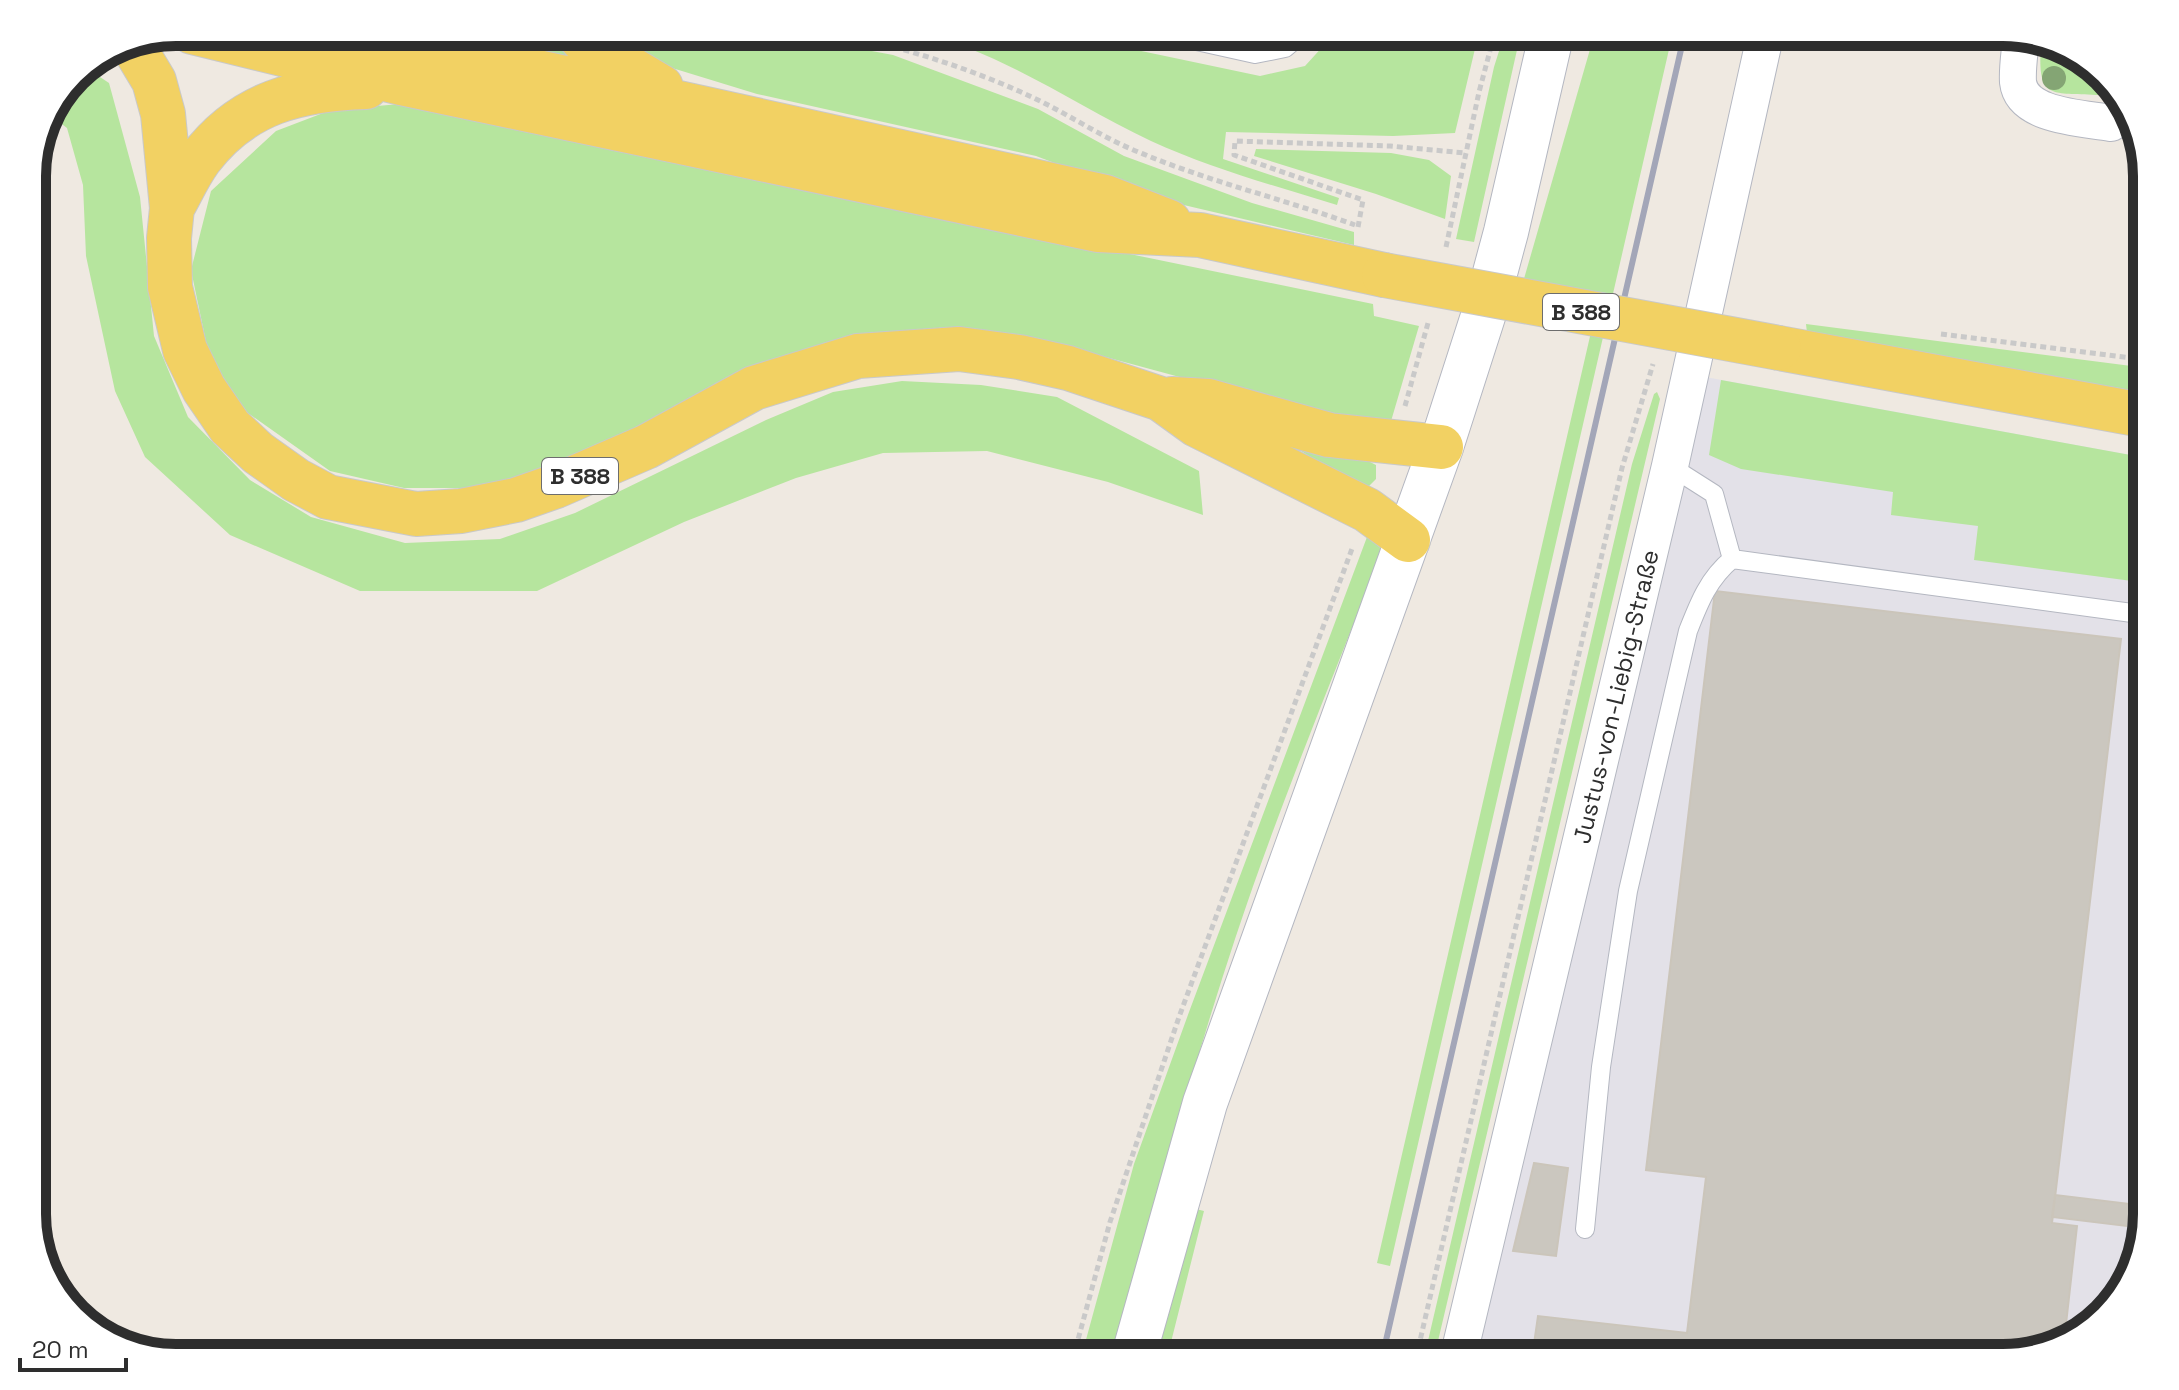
<svg xmlns="http://www.w3.org/2000/svg" width="2179" height="1390" font-family="'Space Grotesk',sans-serif">
  <style>
    .industrial { fill: #e3e1e8 }
    .green { fill: #b6e59e }
    .building { fill: #cbc7bf; stroke: #cbc5ba; stroke-width: 2 }
    .lines { fill: none; stroke-linecap: round; stroke-linejoin: round }
    .lane-casing { stroke: #b4b7c1; stroke-width: 20 }
    .street-casing { stroke: #b4b7c1; stroke-width: 38 }
    .secondary-casing { stroke: #b4b7c1; stroke-width: 46 }
    .primary-casing { stroke: #c9c9c9; stroke-width: 46 }
    .path { stroke: #c9c9c9; stroke-width: 5; stroke-dasharray: 6 4; stroke-linecap: butt }
    .lane { stroke: #fff; stroke-width: 18 }
    .street { stroke: #fff; stroke-width: 36 }
    .secondary { stroke: #fff; stroke-width: 44 }
    .primary { stroke: #f2d163; stroke-width: 44 }
    .rail { stroke: #a3a6b8; stroke-width: 6 }
    .primary-bridge-casing { stroke: #c9c9c9; stroke-width: 46; stroke-linecap: butt }
    .primary-bridge { stroke: #f2d163; stroke-width: 44 }
    .tree { fill: #84a574 }
    .labels { text-anchor: middle; dominant-baseline: central; stroke-width: 7; stroke-linejoin: round; paint-order: stroke }
    .shield { fill: #fff; stroke: #6d6d6d; stroke-width: 2 }
    .shield-label { font-size: 22px; font-weight: bold; fill: #2e2e2e }
    .street-label { font-size: 24px; fill: #2e2e2e; stroke: #fff }
    .rim { fill: none; stroke: #2e2e2e; stroke-width: 10 }
  </style>
  <rect width="100%" height="100%" fill="#efe9e1"/>
  <path class="industrial" d="M1700,376L2147,458V1215L2123,1294L2075,1339L2004,1358H1468Z"/>
  <path class="green" d="M423,32H550L584,69Z
    M603,32H771L893,55L1038,109L1124,156L1252,203L1354,232V245L1137,194L1036,156L757,94L646,60Z
    M919,32H1051L1260,76L1305,66L1336,32H1479L1455,133L1393,136L1226,132L1223,159L1339,198L1337,205C1275,186 1210,168 1151,141C1073,104 1003,53 919,32Z
    M1505,32H1521L1474,242L1456,239L1494,67Z
    M1595,32H1673L1390,1266L1377,1263L1591,332L1513,317Z
    M2041,43L2083,56L2102,76L2100,95C2050,92 2037,101 2041,43Z
    M85,67L109,83L140,197L154,336L188,417L250,480L311,517L405,543L500,539L575,513L766,420L833,392L902,381L981,385L1057,397L1199,471L1203,515L1108,482L987,451L883,453L796,478L684,522L537,591H360L230,535L145,457L115,391L86,256L83,185L67,128L54,118L74,74Z
    M400,104L1373,304L1374,316L1419,326L1389,428L1324,416L1065,346L903,330L742,371L637,429L494,488H404L330,471L245,411L209,356L191,270L211,191L276,131L331,110Z
    M1256,149L1391,153L1429,160L1451,176L1445,219L1376,194L1254,156Z
    M1806,324L2147,368V393L1807,333Z
    M1721,380L2147,458V583L1974,560L1978,526L1891,515L1893,492L1741,469L1709,455Z
    M1657,392L1660,399L1434,1358H1424L1632,464L1654,394Z
    M1290,444L1362,458L1376,465V479L1369,486L1352,483Z
    M1370,529L1388,537C1336,670 1280,803 1235,939C1189,1077 1153,1218 1115,1358H1081L1134,1164L1189,1012Z
    M1192,1208L1204,1211L1167,1358H1152Z"/>
  <path class="building" d="M1715,591L2121,639L2052,1223L2077,1226L2064,1342L2004,1358H1532L1538,1316L1687,1333L1706,1177L1646,1170Z
    M1534,1163L1568,1168L1556,1256L1513,1251Z
    M2055,1195L2147,1206L2143,1228L2052,1217Z"/>
  <g class="lines">
    <defs>
      <path id="lane" d="M1156,32L1255,54L1285,48L1304,32
        M1670,466L1714,494L1732,559
        M1585,1229L1601,1067L1628,891L1688,631C1699,603 1708,579 1732,559L2147,615
        M2132,1262L2147,1162"/>
      <g id="street">
        <path d="M2021,37C2020,51 2017,68 2018,82C2022,117 2084,118 2111,123"/>
        <path id="s1" d="M1458,1358L1670,466L1766,32"/>
      </g>
      <path id="secondary" d="M1133,1358L1205,1103L1441,447L1485,310L1506,232L1552,32"/>
      <path id="primary" d="M192,32L401,83L1098,230L1200,235L1384,275
        M356,32L1105,197L1169,222
        M576,32L584,41L661,87
        M130,41L154,81L163,114L172,208L169,238L170,287L185,350L204,389L230,427L258,453L296,480L328,497L416,514L461,511L516,500L556,486L646,447L754,388L858,356L959,349L1019,357L1068,368L1161,399L1197,425L1367,510L1408,540
        M172,208C181,192 189,174 200,159C243,102 299,89 366,87
        M1779,348L2147,416
        M1172,399L1208,401L1329,435L1441,447"/>
    </defs>
    <use href="#lane" class="lane-casing"/>
    <use href="#street" class="street-casing"/>
    <use href="#secondary" class="secondary-casing"/>
    <use href="#primary" class="primary-casing"/>
    <path class="path" d="M836,32C907,49 978,70 1044,103C1076,119 1107,140 1141,153C1210,182 1284,199 1355,225
      M1358,227L1363,200L1234,155L1235,141L1390,146L1465,153
      M1446,247L1479,92L1495,32
      M1941,334L2147,360
      M1405,406L1428,323
      M1073,1358L1110,1222L1179,1017L1353,546
      M1416,1358L1622,468L1653,364"/>
    <use href="#lane" class="lane"/>
    <use href="#street" class="street"/>
    <use href="#secondary" class="secondary"/>
    <use href="#primary" class="primary"/>
    <path class="rail" d="M1382,1358L1685,32"/>
    <defs>
      <path id="primary-bridge" d="M1384,275L1779,348"/>
    </defs>
    <use href="#primary-bridge" class="primary-bridge-casing"/>
    <use href="#primary-bridge" class="primary-bridge"/>
  </g>
  <circle class="tree" cx="2054" cy="78" r="12"/>
  <g class="labels">
    <g class="shield">
      <rect x="1543" y="294" width="76" height="36" rx="6"/>
      <rect x="542" y="458" width="76" height="36" rx="6"/>
    </g>
    <g class="shield-label">
      <text x="1581" y="312">B 388</text>
      <text x="580" y="476">B 388</text>
    </g>
    <g class="street-label">
      <text stroke="none"><textPath href="#s1" startOffset="680">Justus-von-Liebig-Straße</textPath></text>
    </g>
  </g>
  <path d="M0 0H2179V1390H0ZM176 46H2003A130 130 0 0 1 2133 176V1214A130 130 0 0 1 2003 1344H176A130 130 0 0 1 46 1214V176A130 130 0 0 1 176 46Z" fill="#fff" fill-rule="evenodd"/>
  <path class="rim" d="M176 46H2003A130 130 0 0 1 2133 176V1214A130 130 0 0 1 2003 1344H176A130 130 0 0 1 46 1214V176A130 130 0 0 1 176 46Z"/>
  <path d="M20 1358v12h106v-12" fill="none" stroke="#2e2e2e" stroke-width="4"/>
  <text x="32" y="1358" font-size="24" fill="#2e2e2e" stroke="#ffffff" stroke-width="6" paint-order="stroke">20 m</text>
</svg>
